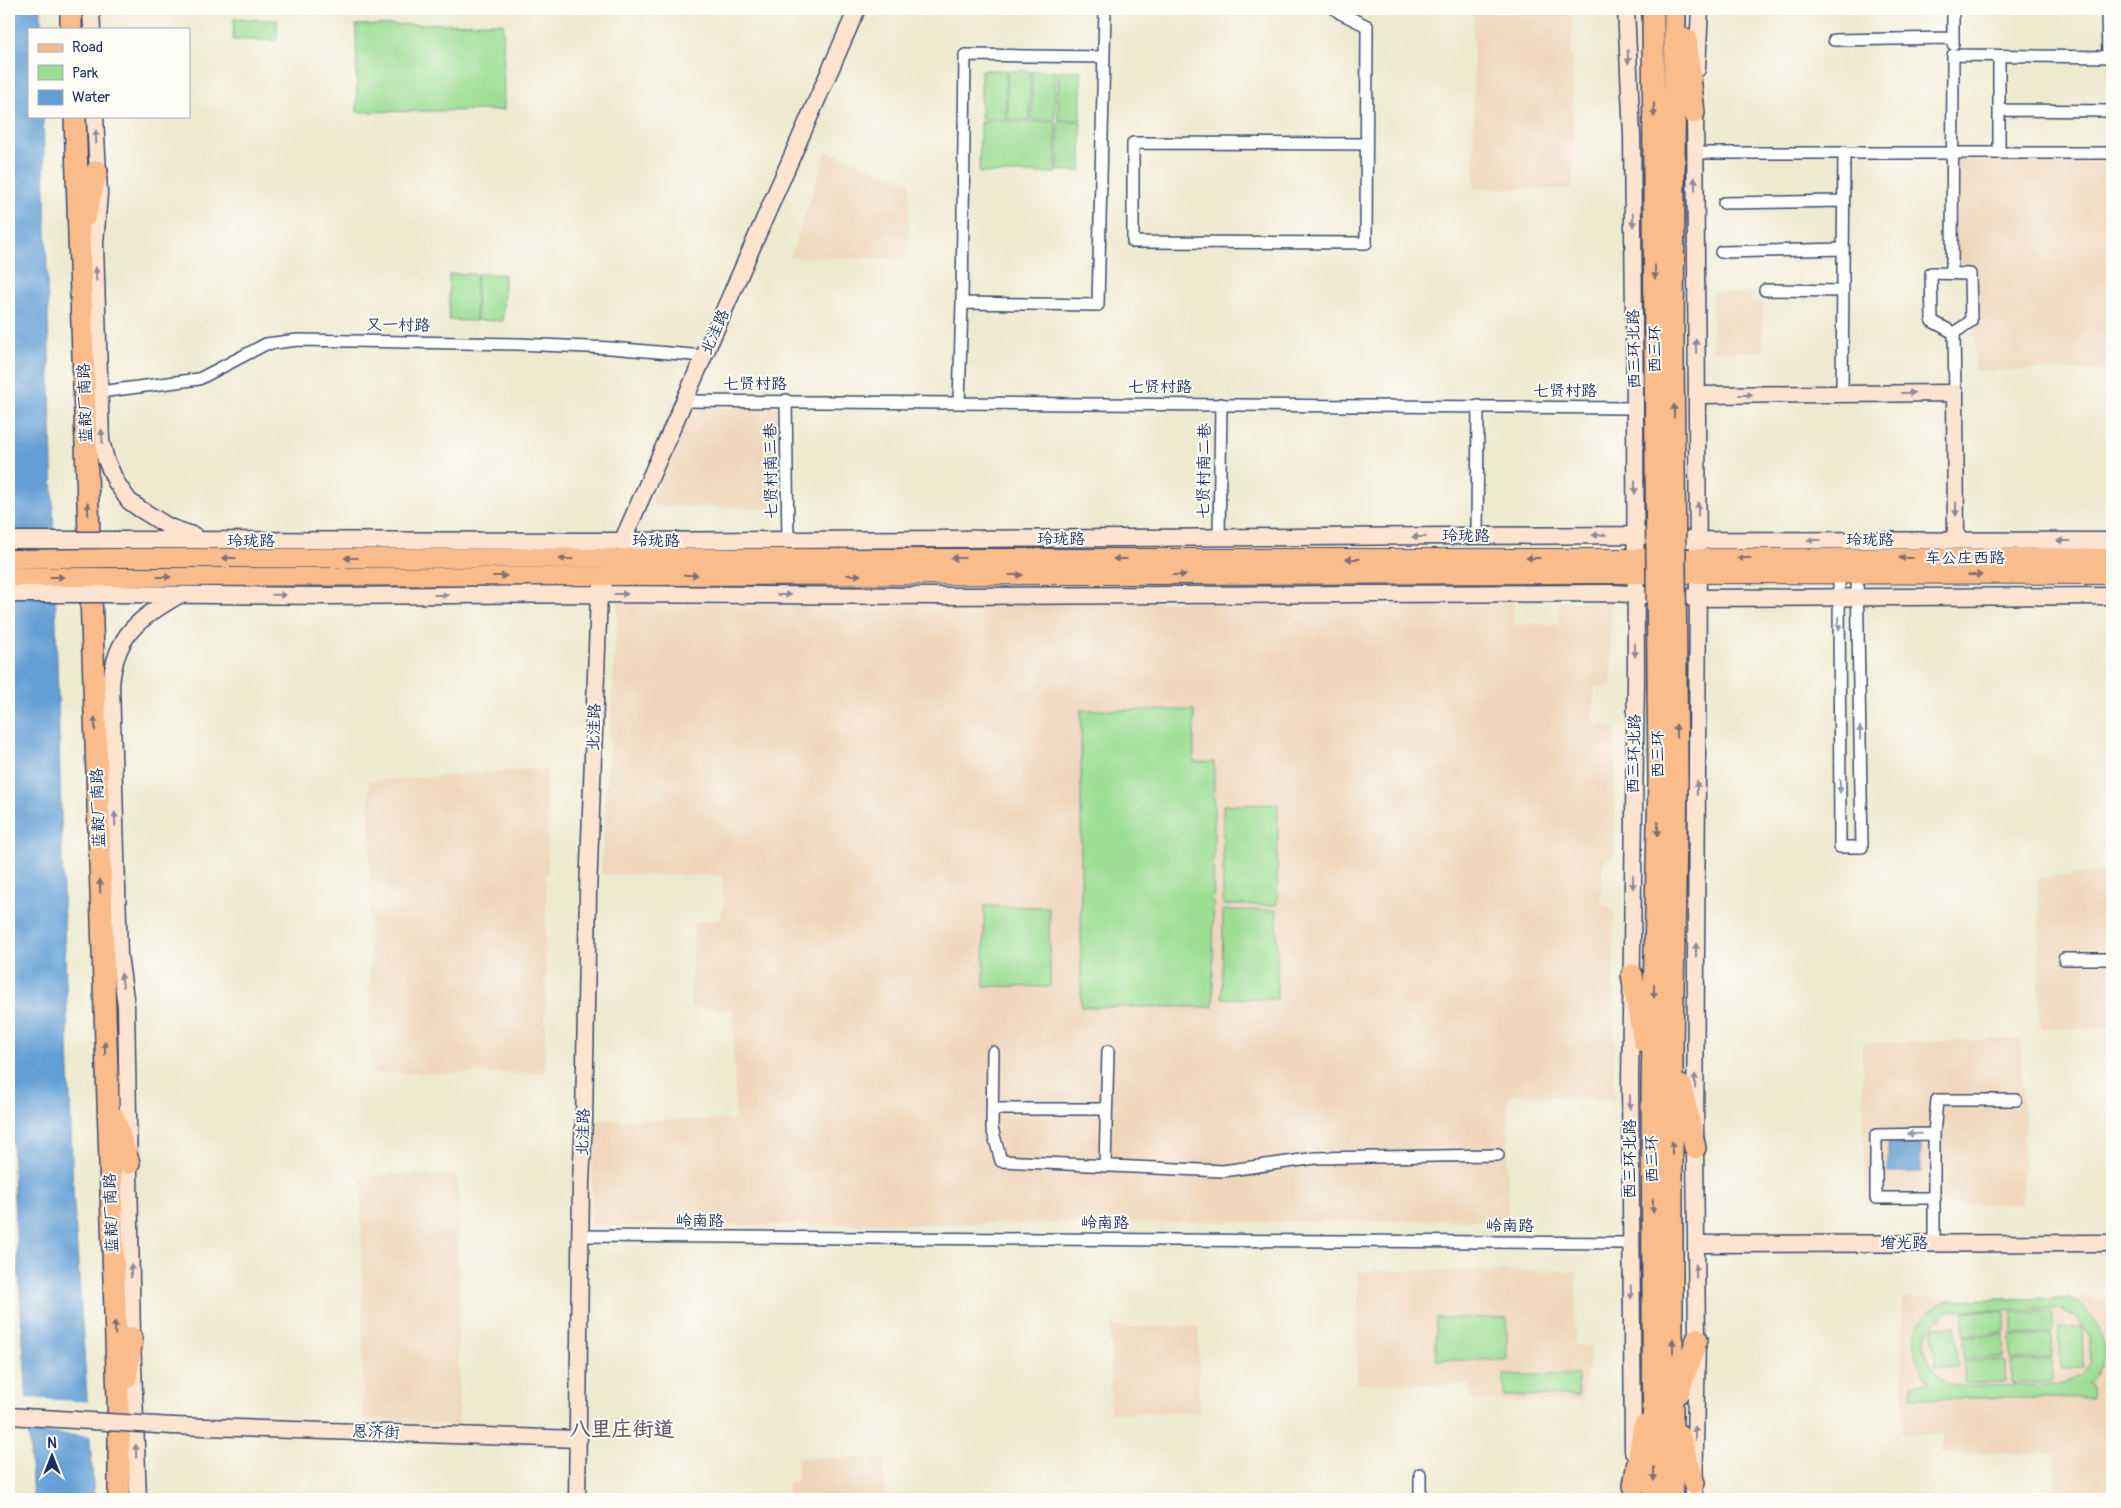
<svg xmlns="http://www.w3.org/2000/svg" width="2121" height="1508" font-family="Pangolin,'LXGW WenKai TC',sans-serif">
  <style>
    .built { fill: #efd6bb }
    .green { fill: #9dde94; stroke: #5c8679; fill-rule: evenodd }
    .water { fill: #639fd4; stroke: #3f6799 }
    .pier { fill: #eeead0 }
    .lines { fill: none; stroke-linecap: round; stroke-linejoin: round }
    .street-casing { stroke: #3b4b6f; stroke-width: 14 }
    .secondary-casing { stroke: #3b4b6f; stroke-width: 19 }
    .primary-casing { stroke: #3b4b6f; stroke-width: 20 }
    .highway-casing { stroke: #3b4b6f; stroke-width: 24 }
    .street { stroke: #fff; stroke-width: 11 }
    .secondary { stroke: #fde4d0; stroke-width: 16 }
    .primary { stroke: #f9bc8a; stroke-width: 18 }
    .highway { stroke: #f9bc8a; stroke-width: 21 }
    .secondary-bridge-casing { stroke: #3b4b6f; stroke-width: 19; stroke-linecap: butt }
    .primary-bridge-casing { stroke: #3b4b6f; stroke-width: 20; stroke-linecap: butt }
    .highway-bridge-casing { stroke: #3b4b6f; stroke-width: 24; stroke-linecap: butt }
    .secondary-bridge { stroke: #fde4d0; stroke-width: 16 }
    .primary-bridge { stroke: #f9bc8a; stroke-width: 18 }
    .highway-bridge { stroke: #f9bc8a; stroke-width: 21 }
    .oneway { fill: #8c8a97 }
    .oneway2 { fill: #7f6e72 }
    .oneway3 { fill: #8d97ae }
    .labels { text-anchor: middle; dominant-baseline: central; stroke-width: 4; stroke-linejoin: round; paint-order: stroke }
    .street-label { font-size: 16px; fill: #1b2f5e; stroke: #fdfcf7 }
    .district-label { font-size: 21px; font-weight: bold; fill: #655966; stroke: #fdfcf7 }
  </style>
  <rect width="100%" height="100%" fill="#fdfcf7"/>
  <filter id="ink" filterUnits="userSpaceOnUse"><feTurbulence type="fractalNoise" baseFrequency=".02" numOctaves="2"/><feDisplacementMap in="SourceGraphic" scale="10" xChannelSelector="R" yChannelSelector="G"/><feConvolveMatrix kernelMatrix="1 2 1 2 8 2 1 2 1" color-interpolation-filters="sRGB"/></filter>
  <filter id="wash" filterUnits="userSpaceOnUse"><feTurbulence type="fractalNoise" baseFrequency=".0096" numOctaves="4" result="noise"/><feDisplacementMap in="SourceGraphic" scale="20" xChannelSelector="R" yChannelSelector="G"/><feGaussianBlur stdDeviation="1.12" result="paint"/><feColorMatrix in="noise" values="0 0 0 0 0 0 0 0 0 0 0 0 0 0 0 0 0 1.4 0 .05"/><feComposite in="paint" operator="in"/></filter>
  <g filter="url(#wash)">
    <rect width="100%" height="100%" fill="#eeead0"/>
    <path class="built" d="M1473,9H1572L1573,189H1474Z
      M827,151L910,183L908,259L790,257Z
      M1955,159H2112V370H1975L1976,270L1956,259Z
      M1712,293H1751V303H1763V351H1712Z
      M690,407H778L779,509L650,505Z
      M618,602H1514V624H1559L1560,602H1610L1612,686L1594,688V723L1615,728V855L1602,862L1601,902L1614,912V1099L1508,1095V1220L592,1226V1120H735L733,1010L690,1007L694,922L719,919L724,903L722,876L601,874Z
      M546,768L548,871L546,875L545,1073H370L369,781Z
      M2112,871V1028H2040L2038,878Z
      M2021,1039L2022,1090L2025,1116L2022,1205L1865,1204L1862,1043Z
      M458,1174L459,1426L363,1420L361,1175Z
      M1358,1271H1576L1575,1345L1593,1346L1581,1401H1472L1469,1385L1357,1383Z
      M2110,1273H2112V1499H2055V1453H1942V1434H1903L1902,1298H2110Z
      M1111,1327H1199V1413H1110Z
      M797,1458H884L885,1499H787L788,1482L796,1481Z"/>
    <path class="green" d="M234,19L277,20V40H233Z
      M503,23L504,110L357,112L356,25Z
      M981,70H1006V120L981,119Z
      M1007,71H1030V120H1007Z
      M1032,71H1055V120H1032Z
      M1058,71H1081V120H1058Z
      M980,122H1056V173H979Z
      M1058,122H1081V171H1058Z
      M449,274H476V321L449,320Z
      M477,274H504L503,321L476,320Z
      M1081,710H1194V762H1214L1213,1007H1081Z
      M1278,804L1277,905H1223V805Z
      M984,906L1049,907L1050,987L984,986Z
      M1223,910H1277V999L1222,998Z
      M2068,1298C2102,1312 2118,1359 2087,1384L2092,1385L2093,1398H1911V1383H1929C1906,1351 1909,1318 1948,1300ZM2059,1309L2077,1317L2090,1339V1364L2081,1374L2060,1385L1955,1386C1933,1377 1915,1351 1931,1328C1935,1322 1942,1316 1947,1311Z
      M2005,1311V1333L1964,1334V1312Z
      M2012,1312H2052V1334H2012Z
      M1436,1318H1507V1360H1436Z
      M1956,1326L1957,1367H1935L1933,1327Z
      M2059,1327H2082L2083,1367L2061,1368Z
      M2004,1335V1357L1964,1358V1336Z
      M2011,1336H2052V1358L2011,1359Z
      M1964,1360H2005V1382L1964,1383Z
      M2051,1360V1382L2011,1383V1361Z
      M1504,1375H1578V1396H1504Z"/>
    <path class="water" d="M9,9H41V29H29V116H43L63,892L73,1189L94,1499H33L14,1197L9,1035Z
      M1888,1143H1920L1921,1172H1888Z"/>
    <path class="pier" d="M25,1398L90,1402L92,1436L27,1431Z"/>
  </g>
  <g filter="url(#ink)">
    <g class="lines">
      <defs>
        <path id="street" d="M1335,9L1340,13L1367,26L1366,243L1133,242V143L1366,144
          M2107,9L2108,57
          M1834,40L1953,38
          M1953,44V9
          M1999,56V152
          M1103,57L965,55L962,303L1098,305L1105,9
          M1999,110L2112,111
          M1695,153H2112
          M1724,203L1843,201
          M1721,252L1843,249
          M1931,273L1970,274L1971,321L1954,333L1932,321Z
          M1952,273L1953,55L2112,57
          M1765,290L1843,291
          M1954,333L1955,393
          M100,392L199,379L266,344L298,340L518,344L611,348L704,356
          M1842,394L1844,152
          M786,400L788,541
          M685,401L1635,408
          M959,402L962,303
          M1477,536L1478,406
          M1219,538L1221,404
          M1839,575L1840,847H1862L1857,575
          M2064,959H2112
          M993,1052L992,1128L1001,1161L1223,1171L1316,1158L1498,1155
          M992,1109H1106
          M1934,1134L1937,1100H2016
          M1105,1166L1108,1051
          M579,1236L1630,1243
          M1934,1243V1134L1876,1135V1198H1935
          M1420,1474V1499"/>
        <path id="secondary" d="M91,9L92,29
          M1626,9L1632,136L1635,408L1636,679L1630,1081L1633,1451
          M1697,69L1700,9
          M95,116L99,193L95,244L101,441L106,460L116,482
          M1697,395L1955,393L1956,540
          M140,509L169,527L195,536
          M115,540L622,541L1634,535L1698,540L2112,541
          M115,594L327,596L599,594L940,596L1612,593L1698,598L2112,596
          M1696,1244L2112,1243
          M173,1426L579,1439
          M138,1499L132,1338L126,1005L119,955L111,685C115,635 138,619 179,595
          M577,1499L581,1182L584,1120L588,893L599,594L857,9
          M1694,1499L1697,1339L1695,1148L1698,574L1695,101"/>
        <path id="primary" d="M115,558H2112
          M116,577L1698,574L2112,575"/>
        <path id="highway" d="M71,9V29
          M1653,9L1655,352
          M1686,39L1694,113
          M75,116L119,1430V1499
          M85,216L97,171
          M1673,351L1675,9
          M1632,975L1644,1041
          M1681,1086L1695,1148
          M114,1118L129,1163
          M126,1378L132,1338
          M1678,1393L1697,1339
          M1679,1435L1694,1483
          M1634,1486L1644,1426
          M1654,1499L1652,1085L1659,780
          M1672,1499V1047L1677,780"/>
      </defs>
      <use href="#street" class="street-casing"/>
      <use href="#secondary" class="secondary-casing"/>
      <use href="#primary" class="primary-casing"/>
      <use href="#highway" class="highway-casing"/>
      <use href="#street" class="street"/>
      <use href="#secondary" class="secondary"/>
      <use href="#primary" class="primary"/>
      <use href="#highway" class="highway"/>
      <defs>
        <path id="secondary-bridge" d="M116,482L129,501L140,509
          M9,540H115
          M9,594H115
          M9,1416L173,1426"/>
        <path id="primary-bridge" d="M9,559L115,558
          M9,577H116"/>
        <path id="highway-bridge" d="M1673,351L1677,780
          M1655,352L1659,780"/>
      </defs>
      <use href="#secondary-bridge" class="secondary-bridge-casing"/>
      <use href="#primary-bridge" class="primary-bridge-casing"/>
      <use href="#highway-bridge" class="highway-bridge-casing"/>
      <use href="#secondary-bridge" class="secondary-bridge"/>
      <use href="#primary-bridge" class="primary-bridge"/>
      <use href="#highway-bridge" class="highway-bridge"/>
    </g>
    <defs><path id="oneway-solid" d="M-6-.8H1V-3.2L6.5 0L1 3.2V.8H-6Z" transform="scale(1.25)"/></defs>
    <g class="oneway">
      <use href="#oneway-solid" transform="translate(1628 57) rotate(87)"/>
      <use href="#oneway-solid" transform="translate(96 137) rotate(-92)"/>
      <use href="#oneway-solid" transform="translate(1695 184) rotate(-91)"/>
      <use href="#oneway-solid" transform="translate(1633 220) rotate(89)"/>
      <use href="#oneway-solid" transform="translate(96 274) rotate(-92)"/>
      <use href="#oneway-solid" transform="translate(1696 346) rotate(-91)"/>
      <use href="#oneway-solid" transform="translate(1908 393)"/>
      <use href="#oneway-solid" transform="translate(1746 395)"/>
      <use href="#oneway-solid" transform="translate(102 436) rotate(-95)"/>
      <use href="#oneway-solid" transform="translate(1635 487) rotate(90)"/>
      <use href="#oneway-solid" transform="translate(1698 509) rotate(-90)"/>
      <use href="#oneway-solid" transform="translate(1956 509) rotate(90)"/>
      <use href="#oneway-solid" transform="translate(1599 535) rotate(179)"/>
      <use href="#oneway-solid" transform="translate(1419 537) rotate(180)"/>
      <use href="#oneway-solid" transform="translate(1814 540) rotate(-180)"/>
      <use href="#oneway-solid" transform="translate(2064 541) rotate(-180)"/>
      <use href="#oneway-solid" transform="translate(621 594)"/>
      <use href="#oneway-solid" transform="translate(279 595) rotate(1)"/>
      <use href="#oneway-solid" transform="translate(441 595)"/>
      <use href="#oneway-solid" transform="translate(784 595)"/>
      <use href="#oneway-solid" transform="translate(1635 650) rotate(89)"/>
      <use href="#oneway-solid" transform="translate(1697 788) rotate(-90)"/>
      <use href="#oneway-solid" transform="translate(115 819) rotate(-92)"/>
      <use href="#oneway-solid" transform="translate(1633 882) rotate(91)"/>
      <use href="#oneway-solid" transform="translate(1696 950) rotate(-90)"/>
      <use href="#oneway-solid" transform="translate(122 980) rotate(-98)"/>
      <use href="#oneway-solid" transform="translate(1695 1081) rotate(-90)"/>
      <use href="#oneway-solid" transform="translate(1630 1102) rotate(90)"/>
      <use href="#oneway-solid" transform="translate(131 1271) rotate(-91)"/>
      <use href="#oneway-solid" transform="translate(1696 1271) rotate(-91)"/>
      <use href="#oneway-solid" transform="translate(1631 1292) rotate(89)"/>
      <use href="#oneway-solid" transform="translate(1695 1433) rotate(-89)"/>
      <use href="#oneway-solid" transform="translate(136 1451) rotate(-92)"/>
    </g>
    <g class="oneway2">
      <use href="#oneway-solid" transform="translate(1654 110) rotate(90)"/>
      <use href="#oneway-solid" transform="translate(1655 272) rotate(90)"/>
      <use href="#oneway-solid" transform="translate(1674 411) rotate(-90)"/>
      <use href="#oneway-solid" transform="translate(88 509) rotate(-92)"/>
      <use href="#oneway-solid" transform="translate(229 558) rotate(180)"/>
      <use href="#oneway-solid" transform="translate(351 558) rotate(-180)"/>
      <use href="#oneway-solid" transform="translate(958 558) rotate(-180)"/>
      <use href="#oneway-solid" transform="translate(1533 558) rotate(180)"/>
      <use href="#oneway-solid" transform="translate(1744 558) rotate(-180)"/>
      <use href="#oneway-solid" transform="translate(1906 558) rotate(-180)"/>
      <use href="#oneway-solid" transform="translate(566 559) rotate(-180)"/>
      <use href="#oneway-solid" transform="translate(1120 559) rotate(-180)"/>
      <use href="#oneway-solid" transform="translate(1353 559) rotate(-180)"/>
      <use href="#oneway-solid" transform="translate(691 575)"/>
      <use href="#oneway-solid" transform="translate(854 575)"/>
      <use href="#oneway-solid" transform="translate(1016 575)"/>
      <use href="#oneway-solid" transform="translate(1179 575)"/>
      <use href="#oneway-solid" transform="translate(1975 575)"/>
      <use href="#oneway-solid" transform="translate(500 576)"/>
      <use href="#oneway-solid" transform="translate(57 577)"/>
      <use href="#oneway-solid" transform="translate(164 577)"/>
      <use href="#oneway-solid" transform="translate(95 724) rotate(-92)"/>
      <use href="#oneway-solid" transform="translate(1676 731) rotate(-90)"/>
      <use href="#oneway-solid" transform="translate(1658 829) rotate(91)"/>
      <use href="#oneway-solid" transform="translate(100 886) rotate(-92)"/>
      <use href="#oneway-solid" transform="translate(1654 991) rotate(91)"/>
      <use href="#oneway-solid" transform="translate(105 1048) rotate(-92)"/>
      <use href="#oneway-solid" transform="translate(1672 1148) rotate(-90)"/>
      <use href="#oneway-solid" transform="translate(1653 1206) rotate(89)"/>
      <use href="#oneway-solid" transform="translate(115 1328) rotate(-92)"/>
      <use href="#oneway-solid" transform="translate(1673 1346) rotate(-90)"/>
      <use href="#oneway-solid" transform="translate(1654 1474) rotate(90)"/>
    </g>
    <g class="oneway3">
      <use href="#oneway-solid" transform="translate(1839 623) rotate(90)"/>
      <use href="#oneway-solid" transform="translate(1860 733) rotate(-91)"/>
      <use href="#oneway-solid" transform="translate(1840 786) rotate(90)"/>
      <use href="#oneway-solid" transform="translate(1914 1134) rotate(179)"/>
    </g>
  </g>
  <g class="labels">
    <g class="street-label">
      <text transform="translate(398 325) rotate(1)">又一村路</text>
      <text transform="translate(715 332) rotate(-66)">北洼路</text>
      <text transform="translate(1634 349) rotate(-91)">西三环北路</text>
      <text transform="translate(1655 349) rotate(-90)">西三环</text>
      <text x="755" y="384">七贤村路</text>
      <text x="1160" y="387">七贤村路</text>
      <text x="1565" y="391">七贤村路</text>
      <text transform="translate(85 403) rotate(-92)">蓝靛厂南路</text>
      <text transform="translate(771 471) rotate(-91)">七贤村南三巷</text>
      <text transform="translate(1204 471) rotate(-89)">七贤村南二巷</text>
      <text x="1466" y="536">玲珑路</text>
      <text x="1061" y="539">玲珑路</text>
      <text x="1870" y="540">玲珑路</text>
      <text x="251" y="541">玲珑路</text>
      <text x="656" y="541">玲珑路</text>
      <text x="1965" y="558">车公庄西路</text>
      <text transform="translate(594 727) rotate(-88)">北洼路</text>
      <text transform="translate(1634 754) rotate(-89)">西三环北路</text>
      <text transform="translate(1658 754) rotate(-90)">西三环</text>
      <text transform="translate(98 808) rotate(-92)">蓝靛厂南路</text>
      <text transform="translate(583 1132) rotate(-88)">北洼路</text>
      <text transform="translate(1630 1159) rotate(-90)">西三环北路</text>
      <text transform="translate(1652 1159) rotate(-91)">西三环</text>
      <text transform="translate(111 1213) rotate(-92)">蓝靛厂南路</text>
      <text x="700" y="1221">岭南路</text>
      <text x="1105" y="1223">岭南路</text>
      <text x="1510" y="1226">岭南路</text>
      <text x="1904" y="1243">增光路</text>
      <text transform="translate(376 1432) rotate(2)">恩济街</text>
    </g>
    <g class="district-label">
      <text x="622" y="1429">八里庄街道</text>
    </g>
  </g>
  <rect width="2121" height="1508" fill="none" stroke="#fdfcf7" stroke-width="30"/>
  <rect x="28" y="28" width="162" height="90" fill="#fdfcf7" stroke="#a3aaba"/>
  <rect x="38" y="44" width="25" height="8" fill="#f9bc8a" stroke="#a3aaba"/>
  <text x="72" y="52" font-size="15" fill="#1b2f5e">Road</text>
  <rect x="38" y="65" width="25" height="15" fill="#9dde94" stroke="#a3aaba"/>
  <text x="72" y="78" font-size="15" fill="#1b2f5e">Park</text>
  <rect x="38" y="90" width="25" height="15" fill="#639fd4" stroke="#a3aaba"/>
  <text x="72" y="102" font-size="15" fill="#1b2f5e">Water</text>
  <g transform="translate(52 1456)" stroke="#fdfcf7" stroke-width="4" paint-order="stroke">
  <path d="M0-4L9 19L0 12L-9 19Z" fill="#1b2f5e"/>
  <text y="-8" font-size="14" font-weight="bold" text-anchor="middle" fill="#1b2f5e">N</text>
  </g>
</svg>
